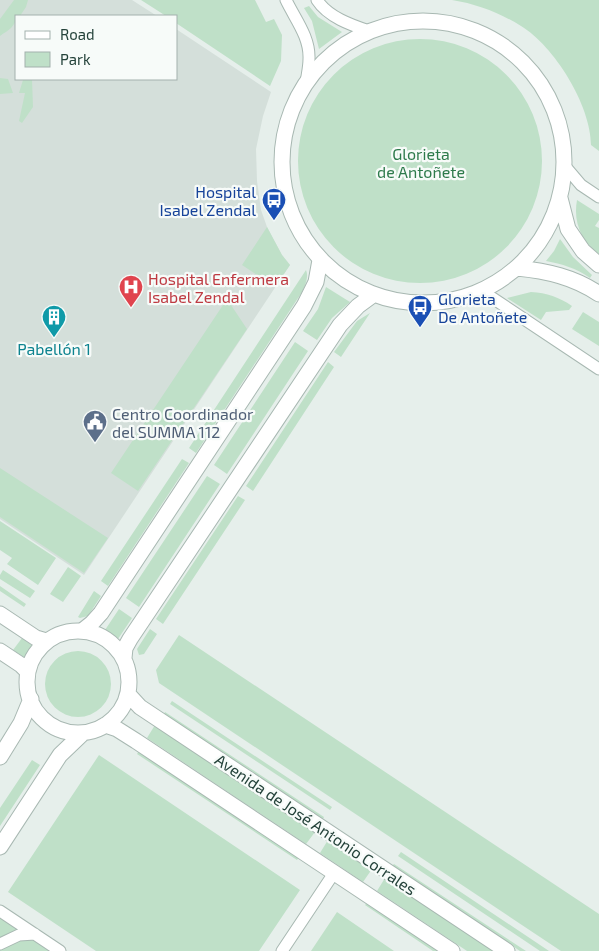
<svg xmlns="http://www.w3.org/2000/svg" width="599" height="951" font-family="'Exo 2',sans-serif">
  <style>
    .built { fill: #d4dfda }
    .green { fill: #bfe0c8 }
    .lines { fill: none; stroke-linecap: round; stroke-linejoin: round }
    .minor-casing { stroke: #a8b8b2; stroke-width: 13 }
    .tertiary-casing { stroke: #a8b8b2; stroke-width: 17 }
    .minor { stroke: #fff; stroke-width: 11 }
    .tertiary { stroke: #fff; stroke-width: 15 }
    .labels { text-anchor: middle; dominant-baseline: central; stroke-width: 4.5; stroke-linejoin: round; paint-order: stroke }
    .park-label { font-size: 16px; fill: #2d7a4b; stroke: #f7fbf9 }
    .transit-label { font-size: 16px; fill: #164399; stroke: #f7fbf9; text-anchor: end }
    .health-label { font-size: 16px; fill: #be3a42; stroke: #f7fbf9; text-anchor: start }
    .culture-label { font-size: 16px; fill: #0d838f; stroke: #f7fbf9 }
    .service-label { font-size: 16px; fill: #4e5e75; stroke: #f7fbf9; text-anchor: start }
    .street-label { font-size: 16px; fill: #24423a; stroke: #f7fbf9 }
  </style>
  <rect width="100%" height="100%" fill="#e6efeb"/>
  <path class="built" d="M0,0H132L157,16H16V79H176V29L271,92L263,116L256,149L257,181L261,210L267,227L282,255L290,265L84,575L0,519Z"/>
  <path class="green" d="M14,0H28L26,7L20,16H16C16,27 8,30 0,36V19Z
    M141,0H255L266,22L274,19L282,35L281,61L270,86L176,23V16H166Z
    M452,0H599V151L591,145C591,105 554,46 521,26C500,13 477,4 452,0Z
    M309,6L318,17L342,32L319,49L312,21L304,8Z
    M298 161a122 122 0 1 1 244 0a122 122 0 1 1-244 0Z
    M0,78L8,79L13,93L0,94Z
    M32,79L33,107L22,123L19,121L25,93H19L23,80Z
    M577,200L599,214V220L595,226L599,228V254C581,241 573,222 577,200Z
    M267,227L282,255L290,265L275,287L242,265Z
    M560,239L573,257L592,275L590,278C576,268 562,264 546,261L554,251Z
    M306,270C309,277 305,286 302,292L196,453L189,448Z
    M326,287L350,302L332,318L317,340L303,331L318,309Z
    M531,292C547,293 559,297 572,306L569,310L546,312L541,320L507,298Z
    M227,299L247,329L138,491L111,473Z
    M583,312L599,322V346L572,329Z
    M370,313L341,357L334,352L357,321Z
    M295,342L308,351L227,474L214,465Z
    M328,362L334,367L253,491L246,486Z
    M182,459L189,463L108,586L101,581Z
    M0,468L108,538L84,573L0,517Z
    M207,476L220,484L139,607L126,598Z
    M238,496L245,500L163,624L156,619Z
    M0,521L56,558L38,585L7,564L12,558L0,550Z
    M68,567L81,576L63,602L50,594Z
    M3,570L35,591L30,598L0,579V575Z
    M0,586L26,604L24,607L0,591Z
    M94,591L101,596L88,616L80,618L78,617Z
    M119,609L132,618L118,639L105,630Z
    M150,629L157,634L144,654L139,655L137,649Z
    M179,635L599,914V951H561L159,683L156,670Z
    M22,638L33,646L25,658L13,650Z
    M45 684a33 33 0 1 1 66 0a33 33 0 1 1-66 0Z
    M172,701L332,807L330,810L170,704Z
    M165,712L324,817L323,819L164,714Z
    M155,725L315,832L306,844L147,738Z
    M139,751L299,857L297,860L137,754Z
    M99,755L300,890L259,951H96L8,892Z
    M32,760L40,765L0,826V808Z
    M328,840L372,869L363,882L320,853Z
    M401,852L549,951H540L398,856Z
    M394,864L526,951H520L392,866Z
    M385,878L494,951H467L377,891Z
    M367,903L439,951H433L365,905Z
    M337,912L394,951H311Z
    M0,918L50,951H0Z"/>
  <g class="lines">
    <defs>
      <path id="minor" d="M286,0C295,19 310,37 309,59C309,67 307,75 306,83
        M317,0C328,17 351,25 369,31
        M564,165L581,185L599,197
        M482,291L599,369
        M0,911L60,951
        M0,944L19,935L35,934
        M282,951L334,873"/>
      <path id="tertiary" d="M282 162a141 141 0 1 1 282 0a141 141 0 1 1-282 0Z
        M560,198L568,229L583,251L599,265
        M517,268C547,271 574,277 599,294
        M0,614L36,638L46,641
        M27 682a51 51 0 1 1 102 0a51 51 0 1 1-102 0Z
        M82,631L92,623L101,613L304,306L316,282L320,260
        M0,651L21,665L28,672
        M124,658L125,648L130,639L340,325L358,306L373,295
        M128,694L140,707L507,951
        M105,725L117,729L136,741L452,951
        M0,757L21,723L31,699
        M0,847L60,755L83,733"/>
    </defs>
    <use href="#minor" class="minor-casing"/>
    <use href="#tertiary" class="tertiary-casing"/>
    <use href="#minor" class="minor"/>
    <use href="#tertiary" class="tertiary"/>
  </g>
  <defs>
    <symbol id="bus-pin" viewBox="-11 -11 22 30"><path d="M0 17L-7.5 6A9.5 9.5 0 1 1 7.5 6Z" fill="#1a4fb4" stroke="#f7fbf9"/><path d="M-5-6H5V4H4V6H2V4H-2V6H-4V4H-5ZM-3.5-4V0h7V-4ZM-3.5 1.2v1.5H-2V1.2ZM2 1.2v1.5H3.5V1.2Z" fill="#fff"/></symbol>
    <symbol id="hospital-pin" viewBox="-11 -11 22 30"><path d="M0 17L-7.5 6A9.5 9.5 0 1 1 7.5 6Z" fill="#e0444e" stroke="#f7fbf9"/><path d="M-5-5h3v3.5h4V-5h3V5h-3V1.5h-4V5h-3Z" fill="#fff"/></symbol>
    <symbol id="building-pin" viewBox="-11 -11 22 30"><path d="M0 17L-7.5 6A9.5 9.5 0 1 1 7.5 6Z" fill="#0f9aa8" stroke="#f7fbf9"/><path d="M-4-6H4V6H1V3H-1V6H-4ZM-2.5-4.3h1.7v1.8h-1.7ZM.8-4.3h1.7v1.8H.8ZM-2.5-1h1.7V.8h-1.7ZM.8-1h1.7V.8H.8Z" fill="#fff"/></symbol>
    <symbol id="civic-pin" viewBox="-11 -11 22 30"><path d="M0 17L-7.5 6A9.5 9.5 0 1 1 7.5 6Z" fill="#5c6f8a" stroke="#f7fbf9"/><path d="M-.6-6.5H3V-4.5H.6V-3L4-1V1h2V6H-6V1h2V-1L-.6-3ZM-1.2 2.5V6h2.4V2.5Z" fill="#fff"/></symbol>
  </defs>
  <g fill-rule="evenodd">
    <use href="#bus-pin" x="260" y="186" width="28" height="38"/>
    <use href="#hospital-pin" x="117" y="273" width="28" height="38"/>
    <use href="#bus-pin" x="406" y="293" width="28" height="38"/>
    <use href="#building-pin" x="40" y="303" width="28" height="38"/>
    <use href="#civic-pin" x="81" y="408" width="28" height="38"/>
  </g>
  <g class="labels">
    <g class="park-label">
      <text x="421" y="153">Glorieta<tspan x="421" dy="18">de Antoñete</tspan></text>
    </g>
    <g class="transit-label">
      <text x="256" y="191">Hospital<tspan x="256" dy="18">Isabel Zendal</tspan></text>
      <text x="438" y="298" text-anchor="start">Glorieta<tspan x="438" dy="18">De Antoñete</tspan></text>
    </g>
    <g class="health-label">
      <text x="148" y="278">Hospital Enfermera<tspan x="148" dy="18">Isabel Zendal</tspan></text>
    </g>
    <g class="culture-label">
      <text x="54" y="348">Pabellón 1</text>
    </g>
    <g class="service-label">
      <text x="112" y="413">Centro Coordinador<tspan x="112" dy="18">del SUMMA 112</tspan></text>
    </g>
    <g class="street-label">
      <text transform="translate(316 824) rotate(34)">Avenida de José Antonio Corrales</text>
    </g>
  </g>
  <rect x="15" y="15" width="162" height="65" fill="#f7fbf9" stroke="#a3b1ad"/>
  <rect x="25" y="31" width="25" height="8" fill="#ffffff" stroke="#a3b1ad"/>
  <text x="60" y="40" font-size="15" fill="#24423a">Road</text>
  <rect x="25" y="52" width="25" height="15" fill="#bfe0c8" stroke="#a3b1ad"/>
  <text x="60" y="65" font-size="15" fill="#24423a">Park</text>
</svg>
